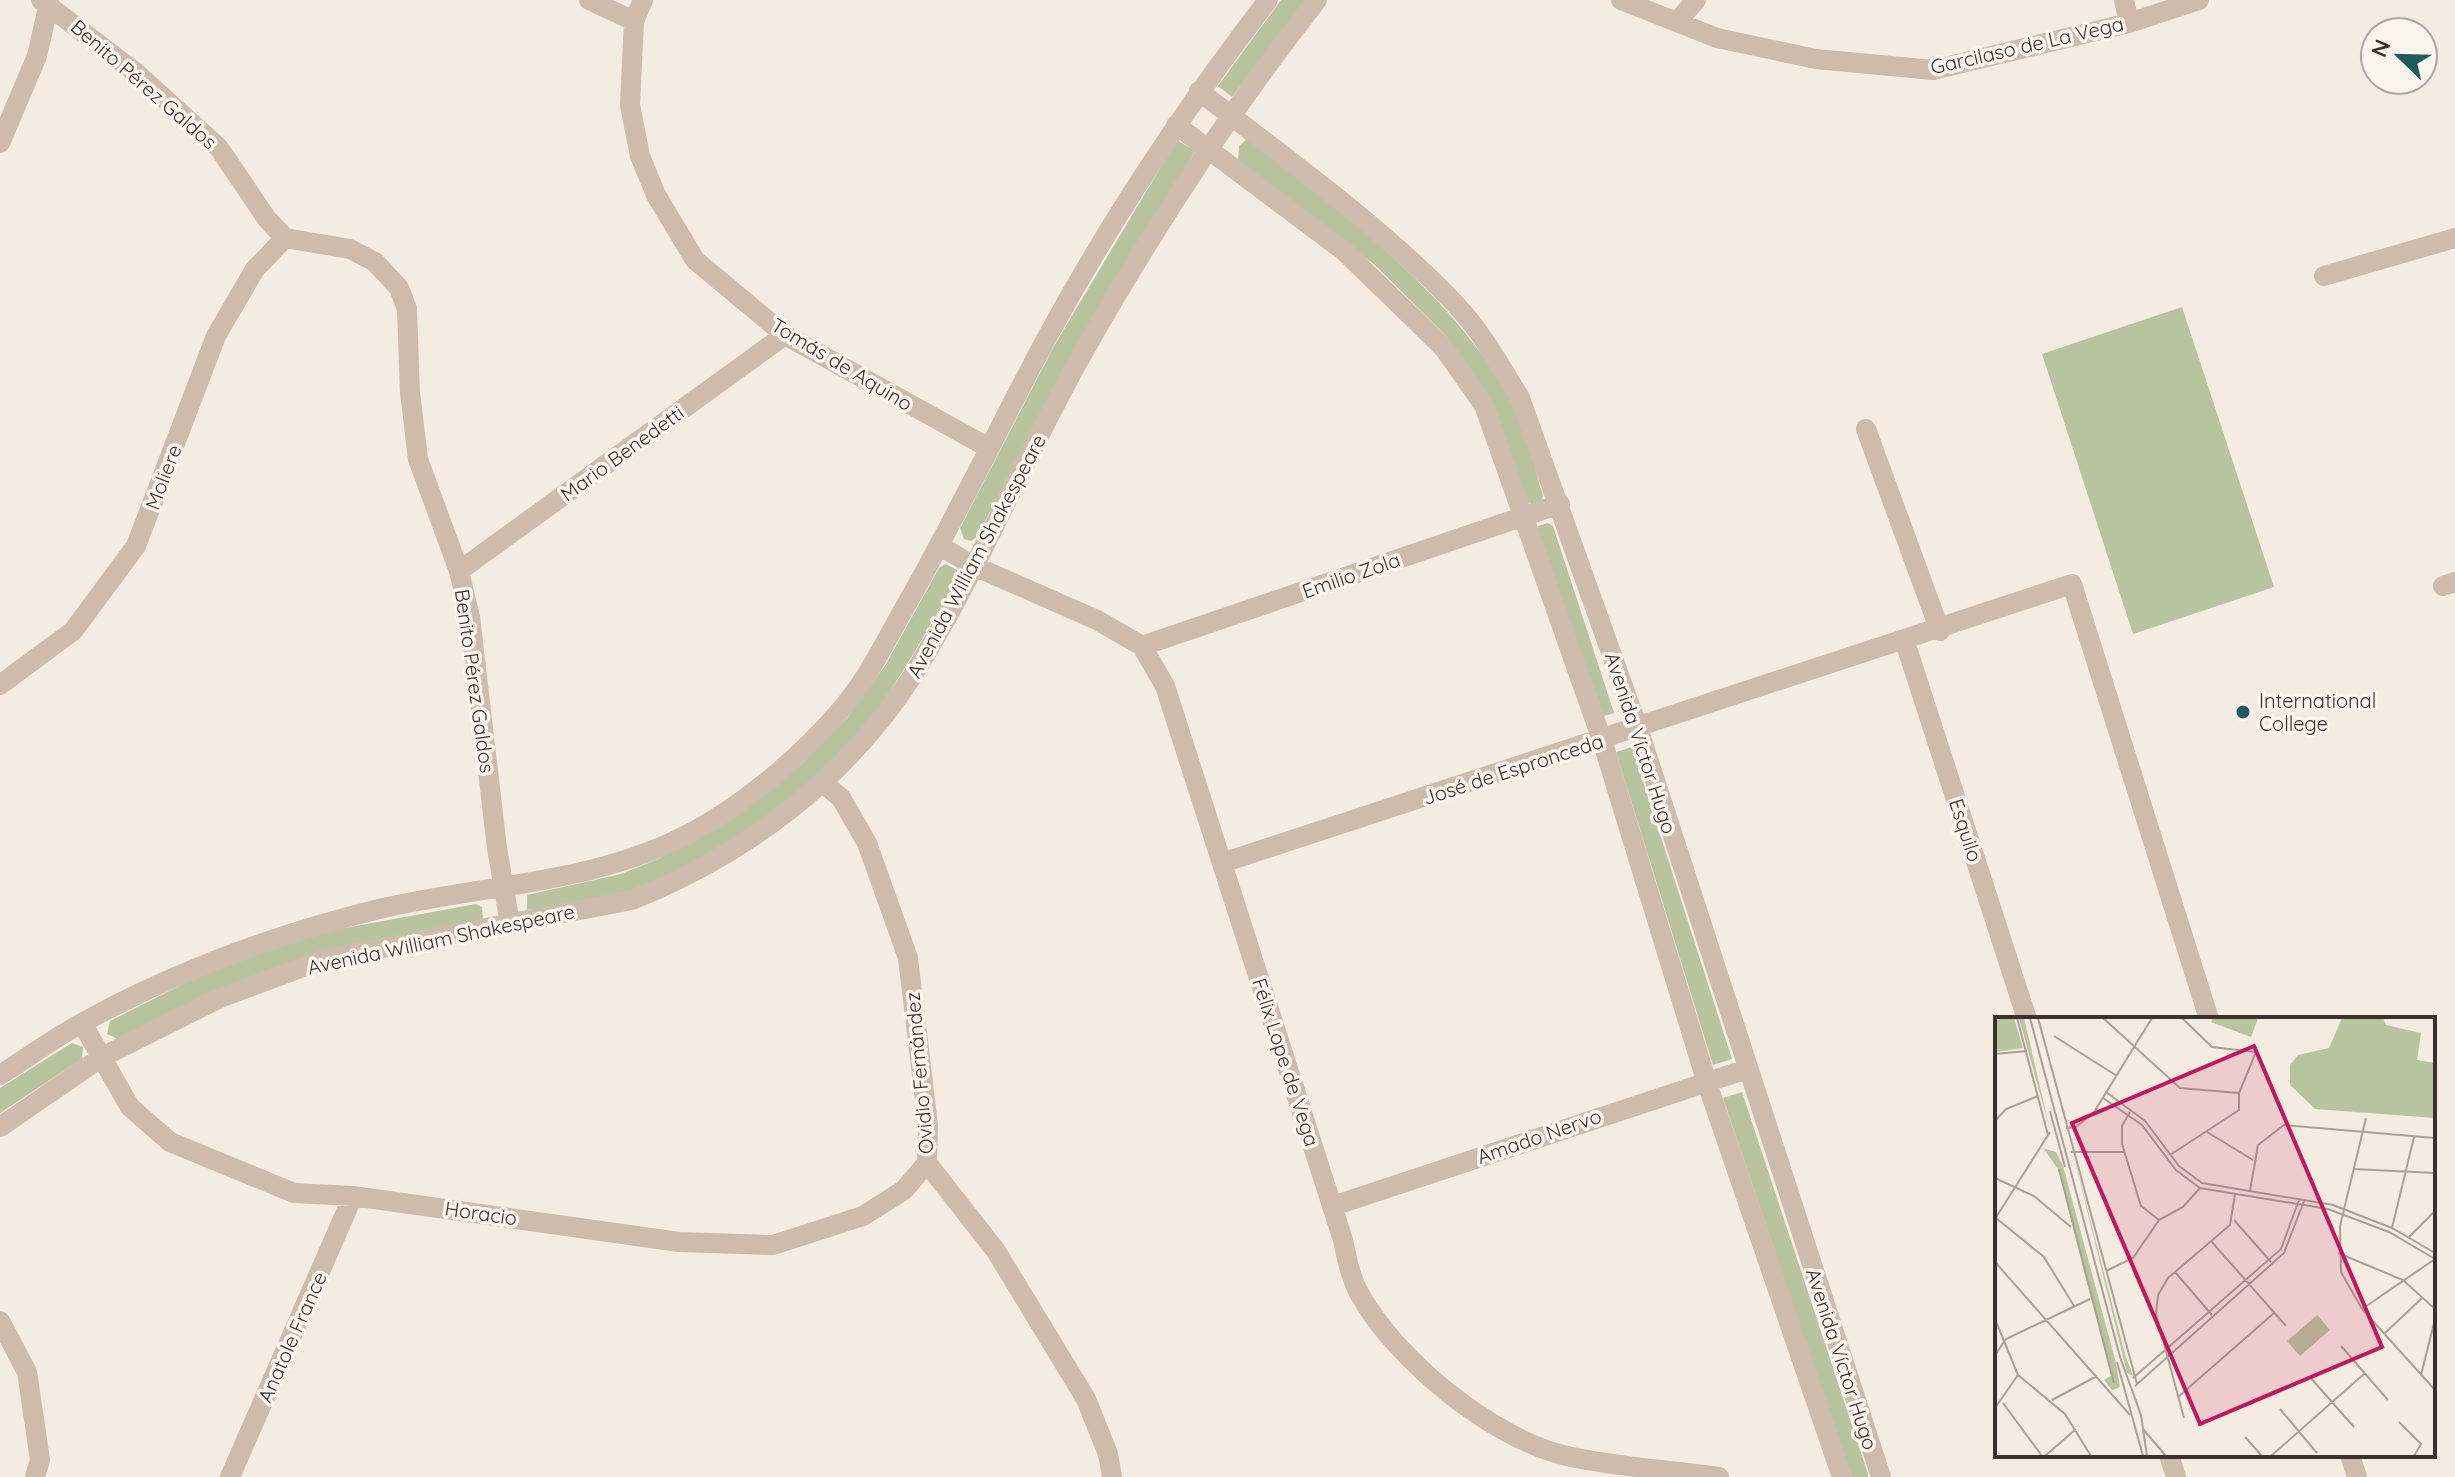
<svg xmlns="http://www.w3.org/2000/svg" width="2455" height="1477" font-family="Quicksand,sans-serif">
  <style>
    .green { fill: #b8c4a0 }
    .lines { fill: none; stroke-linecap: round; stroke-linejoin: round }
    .minor { stroke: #cdbbac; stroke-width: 20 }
    .poi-dot { fill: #1f5a5e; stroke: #fbf5ee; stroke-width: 3 }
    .labels { text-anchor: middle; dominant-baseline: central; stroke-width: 7; stroke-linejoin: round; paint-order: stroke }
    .street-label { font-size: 20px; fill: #3b302b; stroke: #fbf5ee }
    .poi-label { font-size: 20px; fill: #3b302b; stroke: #fbf5ee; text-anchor: start }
    .inset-road { fill: none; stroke: #aaa098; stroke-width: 2 }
    .view { fill: #c2185b; fill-opacity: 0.15; stroke: #c2185b; stroke-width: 4 }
    .inset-edge { fill: none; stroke: #3b302b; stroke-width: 4 }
  </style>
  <rect width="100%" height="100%" fill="#f4ebe1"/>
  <path class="green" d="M1281,0H1305L1232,97L1218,86Z
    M1177,140L1195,151L1073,352L977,537L971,541L964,539L960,528L1054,346Z
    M1246,140L1254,142C1348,219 1452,293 1512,402C1527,429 1533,465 1543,495L1542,500L1531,504L1526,500L1448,338L1376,266L1238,162L1239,146Z
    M2182,307L2274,587L2133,634L2042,354Z
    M1548,523L1553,526L1614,713L1604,716L1536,532L1538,526Z
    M945,564L957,570L958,578C928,628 900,680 865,727C812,795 710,865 629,892C597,903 560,905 527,910V895L621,874L660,858L696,839L801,765L848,717L886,664L939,568Z
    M1632,747L1732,1059L1713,1065L1616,752Z
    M476,904L482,907L483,920L323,951L118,1039L107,1034L110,1021L203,974L317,933Z
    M72,1043L83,1047L82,1059L0,1113V1088Z
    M1742,1092L1868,1474V1477H1851L1723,1098Z"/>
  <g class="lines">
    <path class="minor" d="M41,0L135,72L219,148L267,219L285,238L350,249L375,262L399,288L407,309L410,393L418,459L459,571L470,617L497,848L510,924
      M589,0L634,21
      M643,0L634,21L630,105L640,156L656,195L695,260L785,335L989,448
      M1621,0L1717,38L1816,59L1933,70L2129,23L2199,0
      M2124,0L2129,23
      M1677,22L1696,0
      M1199,91C1287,160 1381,225 1458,307C1483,334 1501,367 1520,398L1638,728L1881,1477
      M1176,125L1344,251L1443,347L1484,405L1602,740L1706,1080L1842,1477
      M0,143L37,56L49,3
      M2324,276L2455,238
      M1866,429L1940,631
      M940,546L974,566L1097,620L1142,646L1165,686L1343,1240C1347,1259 1350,1276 1359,1293C1395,1359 1492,1439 1567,1456C1616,1467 1669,1470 1719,1477
      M459,571L785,335
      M2443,586L2455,582
      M1905,642L2027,1019
      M1142,646L1560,504
      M0,685L73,631L136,546L216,336L255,269L285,238
      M823,783L841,798L867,843L908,958L928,1125L927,1163L996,1251L1086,1399L1108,1454L1112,1477
      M1222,863L2072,584L2209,1019
      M82,1023L130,1107L170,1142L294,1193L353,1196L679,1242L773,1245L863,1216L904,1190L927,1163
      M0,1075C27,1058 54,1038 82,1023C174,972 277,934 379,909C486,884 598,884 696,830C748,801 800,757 839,712C866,682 885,642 905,607C955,520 998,429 1045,341C1110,221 1185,108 1268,0
      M0,1127L102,1057L220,998L325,959L632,900C744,855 844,781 911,678C976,576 1021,463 1080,358C1150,234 1229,112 1317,0
      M1333,1206L1747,1069
      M0,1321L27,1372L40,1460L35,1477
      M2169,1455L2176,1477
      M2350,1455L2357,1477
      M230,1477L353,1196"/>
  </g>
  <circle class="poi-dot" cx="2243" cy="712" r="8"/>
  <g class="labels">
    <g class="street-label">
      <text transform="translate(2027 45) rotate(-13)">Garcilaso de La Vega</text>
      <text transform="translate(144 84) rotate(41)">Benito Pérez Galdos</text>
      <text transform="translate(842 364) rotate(31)">Tomás de Aquino</text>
      <text transform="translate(622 453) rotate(-36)">Mario Benedetti</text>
      <text transform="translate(163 477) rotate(-69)">Moliere</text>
      <text transform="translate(976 556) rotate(-62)">Avenida William Shakespeare</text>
      <text transform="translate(1351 575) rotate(-19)">Emilio Zola</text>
      <text transform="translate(475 681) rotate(82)">Benito Pérez Galdos</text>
      <text transform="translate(1641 743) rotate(72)">Avenida Víctor Hugo</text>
      <text transform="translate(1513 769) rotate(-18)">José de Espronceda</text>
      <text transform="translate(1966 830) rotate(72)">Esquilo</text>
      <text transform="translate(441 939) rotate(-12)">Avenida William Shakespeare</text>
      <text transform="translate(1286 1062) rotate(72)">Félix Lope de Vega</text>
      <text transform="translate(919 1073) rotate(-95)">Ovidio Fernández</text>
      <text transform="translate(1539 1136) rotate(-19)">Amado Nervo</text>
      <text transform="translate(481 1213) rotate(8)">Horacio</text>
      <text transform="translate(292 1337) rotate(-66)">Anatole France</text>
      <text transform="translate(1842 1359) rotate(72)">Avenida Víctor Hugo</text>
    </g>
    <g class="poi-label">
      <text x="2259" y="700">International<tspan x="2259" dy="23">College</tspan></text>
    </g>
  </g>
  <g transform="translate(1995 1017)">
    <rect width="440" height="440" fill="#f4ebe1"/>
    <path d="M0,1H19L28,31L0,35ZM24,1H29L55,113ZM218,1H263L256,20L216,5ZM347,1H388L391,8L426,16L422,43L440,46V101L320,92L295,68V48L303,38L334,31ZM48,131L61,135L68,149L121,346L125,370L117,373L109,363L116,359L63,152ZM78,136L130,337L138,359L132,356ZM322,298L335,313L305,339L292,324Z" fill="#b8c4a0"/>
    <path class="inset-road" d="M22,1L53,118M35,1L125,340L146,398L152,439M43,1L142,367M108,1L185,71L244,76M59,19L122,59M0,37L32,34M111,75L150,104L184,149L207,166L338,188L397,211L440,236M108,81L147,108L181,153L205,171L333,192L394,215L440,242M55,94L70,150M135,95L127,109V127L146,189L164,203M371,101L345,209L346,255L367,292L440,373M0,104L11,92L43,79M71,111L81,110L99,95L157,1M212,115L258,143M76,135H130M175,138L244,93V76L261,35L217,30L187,1M64,152L119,366M358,152L440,156M0,161L39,179L76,210M255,174L263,128L289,108L440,121M1,201L49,240L79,289M0,202L55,115M239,203L276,245M397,211L419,120M414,220L440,194M216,224L291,309M343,236L408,263L440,292M0,245L135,398M111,254L138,241L164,203L188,190L205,171M180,255L217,298M367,292L440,242M0,302L23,358L0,391M389,317L427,281M346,329L393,383M0,338L11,322L95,282M122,345L148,439M23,358L70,397L96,439M426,358L440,302M314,359L359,410M138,361L286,232L304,183M140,369L289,236L309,184M183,380L279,296M57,383L102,359M8,386L47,439M285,392L322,436M189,401L161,297L163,278L173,261L235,208L240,177M404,405L426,427L419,439M148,412L171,439M250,420L267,439M50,439L81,412M276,439L369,357"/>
    <path class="view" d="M259,29L387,330L205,407L77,106Z"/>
    <rect width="440" height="440" class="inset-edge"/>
  </g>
  <g transform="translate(2399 56) rotate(293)"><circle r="38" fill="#fbf5ee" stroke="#aea6a0" stroke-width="2"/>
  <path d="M0-6L14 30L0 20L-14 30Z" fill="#1f5a5e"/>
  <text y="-12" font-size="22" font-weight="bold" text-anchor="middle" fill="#3b302b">N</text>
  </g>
</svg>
